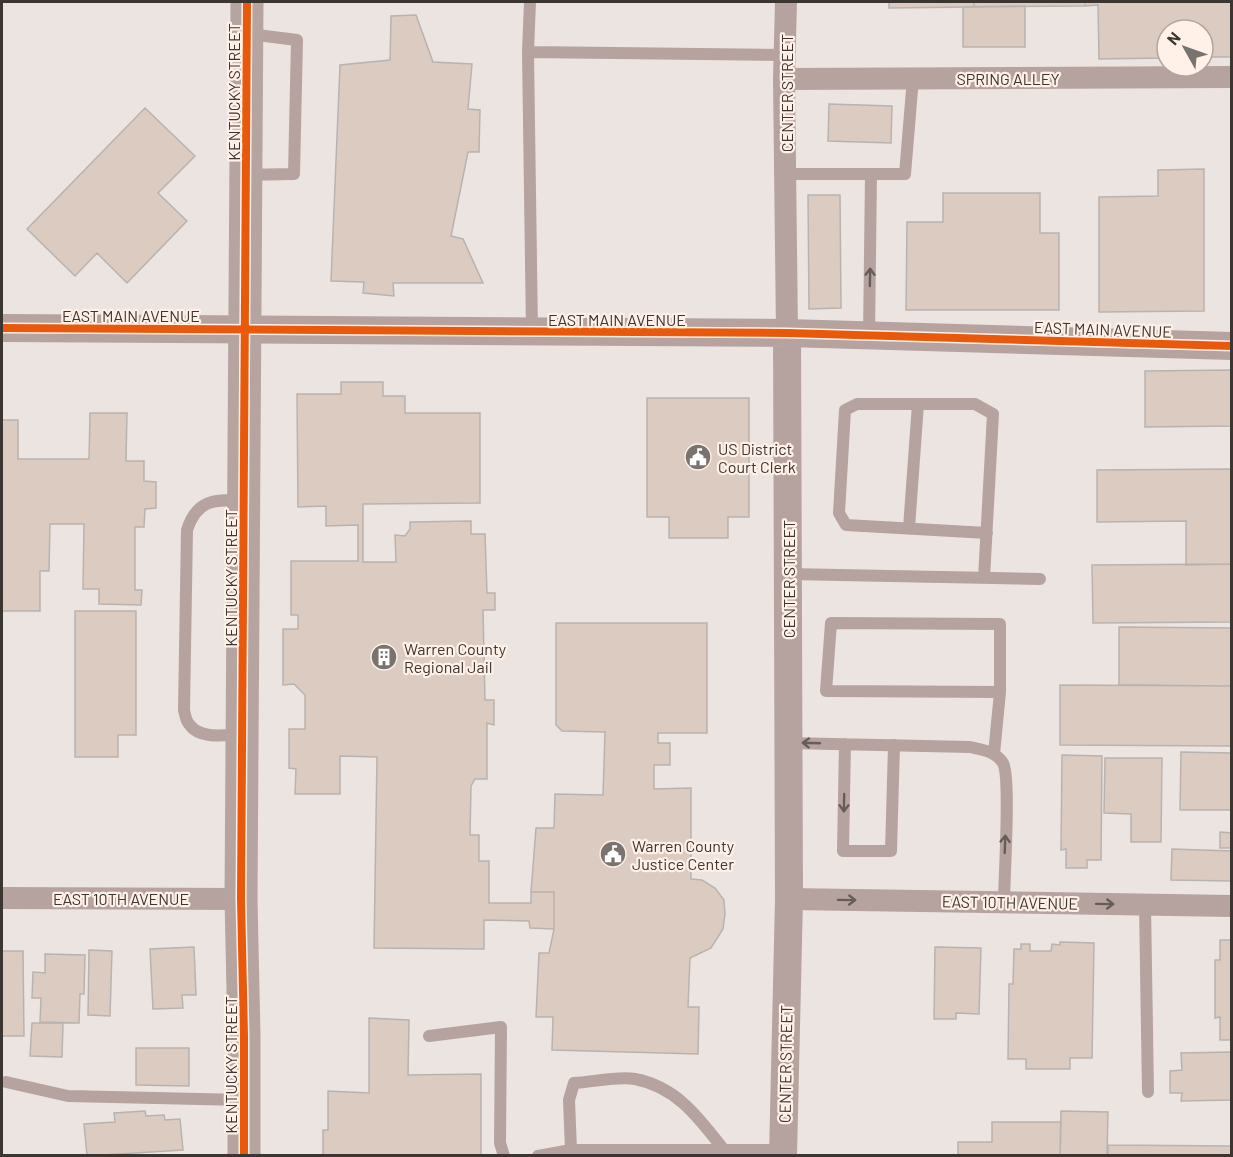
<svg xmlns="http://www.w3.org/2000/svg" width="1233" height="1157" font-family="Barlow,sans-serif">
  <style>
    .building { fill: #dbcbc1; stroke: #b9b3b0; stroke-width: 1.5 }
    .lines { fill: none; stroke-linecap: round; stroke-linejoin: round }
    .service { stroke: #b6a3a0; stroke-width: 12 }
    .minor { stroke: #b6a3a0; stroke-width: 22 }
    .tertiary { stroke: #b6a3a0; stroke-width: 28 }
    .primary { stroke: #b6a4a0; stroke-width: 33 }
    .cycleway-casing { stroke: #fff0e8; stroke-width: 11 }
    .cycleway { stroke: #e8590c; stroke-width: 8 }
    .oneway { stroke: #665c58 }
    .labels { text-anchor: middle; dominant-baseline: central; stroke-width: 4.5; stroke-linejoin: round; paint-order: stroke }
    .street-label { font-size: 16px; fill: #3b3632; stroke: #fff0e8 }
    .poi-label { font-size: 16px; fill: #3b3632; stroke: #fff0e8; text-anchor: start }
  </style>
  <rect width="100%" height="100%" fill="#ece4e0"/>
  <path class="building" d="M889,2H974V7L889,8Z
    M974,2H1085V6L974,7Z
    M1085,2H1232V57H1203V30H1167V58L1099,59L1098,5L1085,6Z
    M1025,6V47H963V7Z
    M416,15L433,62L472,64L468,109L480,110L479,152H468L451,236L463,239L483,283H393L394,296L363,293L364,282L331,281L340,65L390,60L391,16Z
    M829,104L892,106L891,143L828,141Z
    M145,108L195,156L158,193L187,221L127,283L97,253L75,276L27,229Z
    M1204,169V311L1099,312V197L1158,196V170Z
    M943,193H1040V233H1059V310H906L907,222H943Z
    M808,195H840L841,308L809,309Z
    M1232,370V426L1145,427V371Z
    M341,382H383V396H405V413H480V503L363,504V562H396L395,535L405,536L410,529V522L471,521V534H485L487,593H495V610H483L485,700H494V725L487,723V779H475L471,786L470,835H479V861H489V903H531V892H554V929L530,928L529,921L484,920V949L374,948L377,757L340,756V794H295L296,769L289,768V729H305V695L294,684L283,685V629H298V615H291V561H358V525L326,526V506L298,507L297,394H341Z
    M647,398H749V517H728V538H669V517H647Z
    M90,413H127L126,461H144V481L156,482V508L145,509L144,527H135V590H142L141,605L99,604V589H83L84,524H50L49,571H40V611H2V420H18V459H89Z
    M1232,469V564L1186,565V521L1097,522V470Z
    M1232,564V622L1093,623L1092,565Z
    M75,611H136V735H118V757H75Z
    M556,623H707V733H658V743H670V765H654V789L691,788V879L702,880L715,888L724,900L725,914L723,929L711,948L690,958L688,1007H699L698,1054L552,1050L553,1017H536L539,953H549L554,929V892H531L536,828H554L555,794L603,795L605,732L562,731L556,725Z
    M1119,627L1232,628V686L1119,685Z
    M1060,685L1232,686V746L1060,745Z
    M1181,752L1232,753V810H1180Z
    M1062,755L1102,756L1101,860H1087V868H1066V849L1061,850Z
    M1105,758H1162L1161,842H1131V814L1104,813Z
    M1220,832L1232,833V848H1220Z
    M1172,849L1232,851V881L1171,880Z
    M1220,940H1232V1040H1220V1017L1215,1018V960H1220Z
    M1060,942L1094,943L1092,1058H1070V1069H1026V1059H1008L1009,984H1013L1014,949H1021V944H1030V951H1051L1052,944L1060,945Z
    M194,947L196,995H182L183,1008L153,1009L150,949Z
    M935,947L981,948L979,1014L956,1013V1019H934Z
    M89,950L112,951L110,1016L88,1015Z
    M2,951H23L24,1036H2Z
    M45,954L85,955L84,994H80L79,1023L40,1022L41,998H32L33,972L45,973Z
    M369,1018L409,1020L408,1075L481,1074V1156H323V1130H328V1091L369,1093Z
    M32,1023H63L62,1057L30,1056Z
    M136,1048H189V1086L136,1085Z
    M1232,1052V1100L1181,1101L1182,1093H1170V1071L1182,1070L1181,1053Z
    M145,1111L146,1116L164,1115L165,1120L180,1119L183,1150L87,1156L84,1124L115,1122L114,1113Z
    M1061,1111L1108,1112L1107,1156H1060Z
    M992,1122H1061L1060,1156H958V1142H992Z
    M1108,1145L1232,1146V1156H1108Z"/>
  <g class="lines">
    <path class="service" d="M528,52L530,2
      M786,174H905L913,78
      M247,175L294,174L297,40L249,34
      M532,332L528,52L785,55
      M869,336L871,174
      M909,528L918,404
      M788,574L1040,579
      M984,578L993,414L975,404H857L845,410L839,513L846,525L987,533
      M831,623L1000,624V692L826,691Z
      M241,734C225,735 200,740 189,724C186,721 185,714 184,710L187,530C197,499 214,500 242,500
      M788,743L970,747C983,750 995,751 1003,763C1011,777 1004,879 1004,902
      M845,744L843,851H891L894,745
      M994,754L1000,692
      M1145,905L1148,1092
      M429,1036L501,1027L500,1143L504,1156
      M6,1082L68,1096L243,1100
      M571,1150L569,1100L574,1083C592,1082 618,1076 635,1079C677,1087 699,1118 724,1150
      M538,1156L571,1150H783"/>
    <path class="minor" d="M786,2L784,79L787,333
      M784,79L1232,77
      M2,898L241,899
      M789,899L1232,906"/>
    <path class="tertiary" d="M2,328L787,333L1232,346
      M783,1156L789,899L787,333"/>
    <path class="primary" d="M244,1156V1036L241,899L247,2"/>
    <defs>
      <path id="cycleway" d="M2,328L787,333L1232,346
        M244,1156V1036L241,899L247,2"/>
    </defs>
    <use href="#cycleway" class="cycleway-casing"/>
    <use href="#cycleway" class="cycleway"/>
  </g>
  <defs><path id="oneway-shaft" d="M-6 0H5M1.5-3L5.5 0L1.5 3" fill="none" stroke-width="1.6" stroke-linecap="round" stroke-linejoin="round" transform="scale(1.5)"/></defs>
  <g class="oneway">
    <use href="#oneway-shaft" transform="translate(870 277) rotate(-89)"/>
    <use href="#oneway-shaft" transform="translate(811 743) rotate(-178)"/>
    <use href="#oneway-shaft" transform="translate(844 803) rotate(91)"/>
    <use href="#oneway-shaft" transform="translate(1005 844) rotate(-88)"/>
    <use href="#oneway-shaft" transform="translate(847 900) rotate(1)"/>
    <use href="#oneway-shaft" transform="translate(1105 904) rotate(1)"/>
  </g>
  <defs>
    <symbol id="civic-disc" viewBox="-11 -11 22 22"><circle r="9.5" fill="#79736f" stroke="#fff0e8"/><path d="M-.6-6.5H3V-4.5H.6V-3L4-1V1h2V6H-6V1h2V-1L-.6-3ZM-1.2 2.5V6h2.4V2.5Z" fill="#fff"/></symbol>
    <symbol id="building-disc" viewBox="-11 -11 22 22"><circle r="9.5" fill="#79736f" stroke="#fff0e8"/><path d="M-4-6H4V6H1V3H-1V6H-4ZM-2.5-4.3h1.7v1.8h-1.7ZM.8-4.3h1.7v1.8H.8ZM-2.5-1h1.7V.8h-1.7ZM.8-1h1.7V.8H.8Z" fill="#fff"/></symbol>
  </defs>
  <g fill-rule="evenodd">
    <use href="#civic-disc" x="683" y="442" width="30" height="30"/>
    <use href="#building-disc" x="369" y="642" width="30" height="30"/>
    <use href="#civic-disc" x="598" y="839" width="30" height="30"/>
  </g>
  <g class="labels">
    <g class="street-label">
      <text x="1008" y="78">SPRING ALLEY</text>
      <text transform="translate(233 92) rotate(-90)">KENTUCKY STREET</text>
      <text transform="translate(786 93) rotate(-90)">CENTER STREET</text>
      <text x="131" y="315">EAST MAIN AVENUE</text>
      <text x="617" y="319">EAST MAIN AVENUE</text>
      <text transform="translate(1103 329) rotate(2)">EAST MAIN AVENUE</text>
      <text transform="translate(230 578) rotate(-90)">KENTUCKY STREET</text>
      <text transform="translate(788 579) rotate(-90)">CENTER STREET</text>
      <text x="121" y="898">EAST 10TH AVENUE</text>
      <text transform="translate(1010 902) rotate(1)">EAST 10TH AVENUE</text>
      <text transform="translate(785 1064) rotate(-89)">CENTER STREET</text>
      <text transform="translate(230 1065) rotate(-90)">KENTUCKY STREET</text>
    </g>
    <g class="poi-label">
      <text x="718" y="448">US District<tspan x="718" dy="18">Court Clerk</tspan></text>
      <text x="404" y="648">Warren County<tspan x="404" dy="18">Regional Jail</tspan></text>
      <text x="632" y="845">Warren County<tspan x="632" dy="18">Justice Center</tspan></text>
    </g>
  </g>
  <rect width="1233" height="1157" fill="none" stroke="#3b3632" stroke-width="6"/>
  <g transform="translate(1185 48) rotate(310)"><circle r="28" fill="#fff0e8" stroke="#b1a69f" stroke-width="1.5"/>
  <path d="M0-4.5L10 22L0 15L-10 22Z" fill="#79736f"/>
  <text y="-9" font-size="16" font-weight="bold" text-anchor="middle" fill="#3b3632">N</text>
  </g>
</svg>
